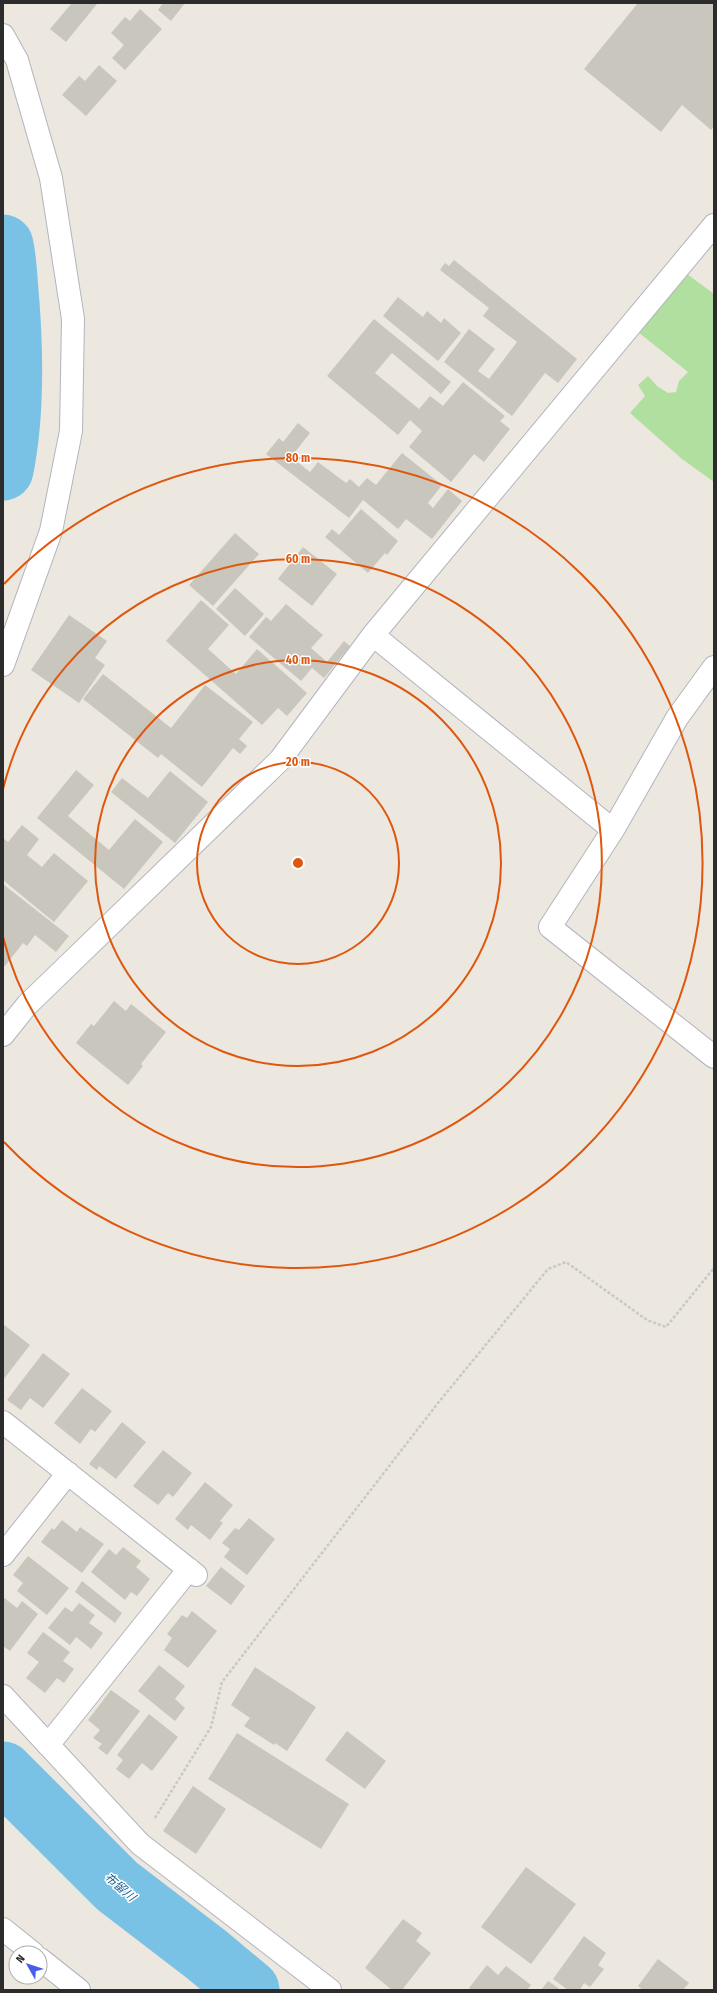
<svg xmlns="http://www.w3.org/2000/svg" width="717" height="1993" font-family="'Fira Sans Condensed','Noto Sans JP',sans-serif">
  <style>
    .green { fill: #b0dfa0 }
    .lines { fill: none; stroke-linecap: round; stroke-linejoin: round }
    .river { stroke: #7ac1e6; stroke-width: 61 }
    .building { fill: #c8c6bd }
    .street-casing { stroke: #b2b4be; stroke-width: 24 }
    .secondary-casing { stroke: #b2b4be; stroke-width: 24 }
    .path { stroke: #c8c8c8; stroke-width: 2.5; stroke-dasharray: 3 2; stroke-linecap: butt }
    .street { stroke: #fff; stroke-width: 22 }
    .secondary { stroke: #fff; stroke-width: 22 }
    .ring { fill: none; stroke: #df570e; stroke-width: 2 }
    .labels { text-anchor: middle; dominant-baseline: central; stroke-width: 3; stroke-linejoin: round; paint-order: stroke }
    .water-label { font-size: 12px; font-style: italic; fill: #175f94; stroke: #fff }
    .centre { fill: #df570e; stroke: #fff; stroke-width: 2 }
    .ring-label { font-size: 12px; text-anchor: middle; font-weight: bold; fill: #df570e; stroke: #fff; stroke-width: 3; stroke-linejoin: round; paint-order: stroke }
  </style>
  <rect width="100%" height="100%" fill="#ece8df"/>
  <path class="green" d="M687,274L714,294V482L682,459L630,413L645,396L638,385L648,376L657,386L668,393L676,392L679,381L688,372L638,332Z"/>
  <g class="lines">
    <path class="river" d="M3,245C7,264 7,284 9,303C13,357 14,416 3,470
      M3,1772L117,1886L207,1955L249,1990"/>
  </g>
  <path class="building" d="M72,3L97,4L66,42L50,29Z
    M163,3H185L171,21L158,10Z
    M638,3H714V126L711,130L682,105L661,132L584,69Z
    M140,9L162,29L125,70L112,58L124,45L111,33L125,17L130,21Z
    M99,65L117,81L86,116L62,95L79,76L85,81Z
    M454,260L577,359L558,383L545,373L512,416L444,362L469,329L495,349L478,371L489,379L517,342L483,316L489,308L440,270L445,263L449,266Z
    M398,297L423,317L427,311L441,323L444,318L461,333L438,361L383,316Z
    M374,319L451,382L441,394L392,353L375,373L419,409L430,396L443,406L463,382L505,416L500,421L510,429L484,462L474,454L451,482L409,447L422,431L410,420L398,435L327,376Z
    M298,423L310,433L291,457L310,472L318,462L346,483L350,479L359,487L367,478L376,485L402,453L442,485L428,503L433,508L448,489L462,501L432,539L406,519L398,529L363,500L349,518L266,454L279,438L283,442Z
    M361,509L398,541L387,555L385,553L368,573L325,537L332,529L339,535Z
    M235,533L259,554L213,606L189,585Z
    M303,547L337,574L312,606L278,579Z
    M235,588L264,614L245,636L216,609Z
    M201,600L229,625L208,649L236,674L257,649L307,693L287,716L278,708L262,725L166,641Z
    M286,604L323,635L311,648L327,662L344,641L350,646L324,678L312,668L301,681L249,637L266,617L271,621Z
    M69,615L107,641L95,658L105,665L79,703L31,670Z
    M103,674L171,728L205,685L253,722L239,739L247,746L240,754L233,748L202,787L161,754L158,758L83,699Z
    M76,770L94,785L68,816L109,850L135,819L163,842L124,889L37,818Z
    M170,771L208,802L175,843L111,792L122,778L148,798Z
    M22,825L39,839L27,855L42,867L54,853L88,881L54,922L3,880V838L8,842Z
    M3,884L69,936L56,952L35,935L27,946L23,943L5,966L3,965Z
    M114,1001L126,1011L131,1004L166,1032L141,1064L143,1066L128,1085L76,1043L91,1024L94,1026Z
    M3,1324L30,1345L3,1380Z
    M43,1353L70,1374L43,1408L30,1398L21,1410L7,1400Z
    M82,1388L112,1411L95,1432L91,1429L80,1444L54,1423Z
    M122,1422L146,1442L116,1479L99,1466L97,1470L89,1464Z
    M163,1450L192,1473L173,1497L168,1493L158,1505L133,1486Z
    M205,1482L233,1505L220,1521L223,1523L210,1540L191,1525L188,1530L175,1519Z
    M249,1518L275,1539L247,1575L224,1557L230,1549L222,1543L235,1528L239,1530Z
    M62,1520L77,1532L80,1527L104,1544L82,1573L41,1542L52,1528L54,1530Z
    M123,1547L141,1561L136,1567L150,1579L137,1596L131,1592L125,1600L91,1572L109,1549L116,1555Z
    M28,1556L69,1588L47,1615L17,1591L23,1583L13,1575Z
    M221,1567L245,1586L231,1605L206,1586Z
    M82,1581L122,1613L115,1623L75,1592Z
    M3,1597L17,1608L22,1601L38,1614L10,1651L3,1646Z
    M79,1603L95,1615L89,1623L103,1633L91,1649L76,1637L70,1645L48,1628L65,1607L72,1612Z
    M192,1611L217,1631L188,1668L164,1650L172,1638L167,1634L182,1615L187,1618Z
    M43,1632L70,1652L63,1661L74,1669L64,1683L57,1678L45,1693L26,1678L39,1662L27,1653Z
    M159,1665L185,1686L175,1699L185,1708L175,1721L138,1691Z
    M255,1667L316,1707L287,1751L275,1743L274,1745L244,1726L250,1718L231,1705Z
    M111,1690L140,1711L107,1755L98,1748L102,1744L93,1738L100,1730L88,1720Z
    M149,1714L178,1737L152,1771L142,1763L129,1779L116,1769L123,1760L117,1755Z
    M347,1731L386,1761L365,1789L325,1760Z
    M237,1733L349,1804L321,1849L208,1779Z
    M193,1786L226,1809L196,1854L163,1831Z
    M526,1867L576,1904L531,1964L481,1927Z
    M403,1919L422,1933L416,1941L431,1953L402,1990H392L365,1968Z
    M584,1936L606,1953L598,1965L604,1969L590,1987L584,1983L580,1990H568L553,1979Z
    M658,1959L689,1983L683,1990H643L638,1986Z
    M487,1965L498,1975L506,1966L531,1985L527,1990H472L469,1988Z
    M548,1981L561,1990H541Z"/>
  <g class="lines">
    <defs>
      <path id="street" d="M3,35L17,60L51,178L73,319L71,431L51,531L3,665
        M373,635L613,830L550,927L714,1057
        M613,830L677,718L714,667
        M3,1035L27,1005L280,760L373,635L714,225
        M3,1422L196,1575
        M3,1555L68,1473
        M3,1696L140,1844L330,1990
        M48,1745L189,1569"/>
      <path id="secondary" d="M3,1929L33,1953
        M40,1959L79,1990"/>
    </defs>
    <use href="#street" class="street-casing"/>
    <use href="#secondary" class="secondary-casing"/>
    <path class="path" d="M155,1818L211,1727L222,1682L438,1403L548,1269L566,1262L647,1320L666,1327L714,1268"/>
    <use href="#street" class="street"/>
    <use href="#secondary" class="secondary"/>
  </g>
  <g class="ring">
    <circle cx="298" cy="863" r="101"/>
    <circle cx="298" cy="863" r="203"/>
    <path d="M3 789A304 304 0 1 1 3 937"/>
    <path d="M4 584A405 405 0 1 1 4 1142"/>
  </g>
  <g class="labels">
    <g class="water-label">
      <text transform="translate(120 1887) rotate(41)">布留川</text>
    </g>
  </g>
  <circle cx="298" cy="863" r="6" class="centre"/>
  <g class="ring-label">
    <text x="298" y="462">80 m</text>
    <text x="298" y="563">60 m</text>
    <text x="298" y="664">40 m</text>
    <text x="298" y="766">20 m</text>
  </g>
  <rect width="717" height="1993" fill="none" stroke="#2c2c2c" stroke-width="8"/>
  <g transform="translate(28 1965) rotate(309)"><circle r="19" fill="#ffffff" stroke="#ababab"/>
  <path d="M0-3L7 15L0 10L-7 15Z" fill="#4b5ced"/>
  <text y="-6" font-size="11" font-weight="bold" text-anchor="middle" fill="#2c2c2c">N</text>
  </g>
</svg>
